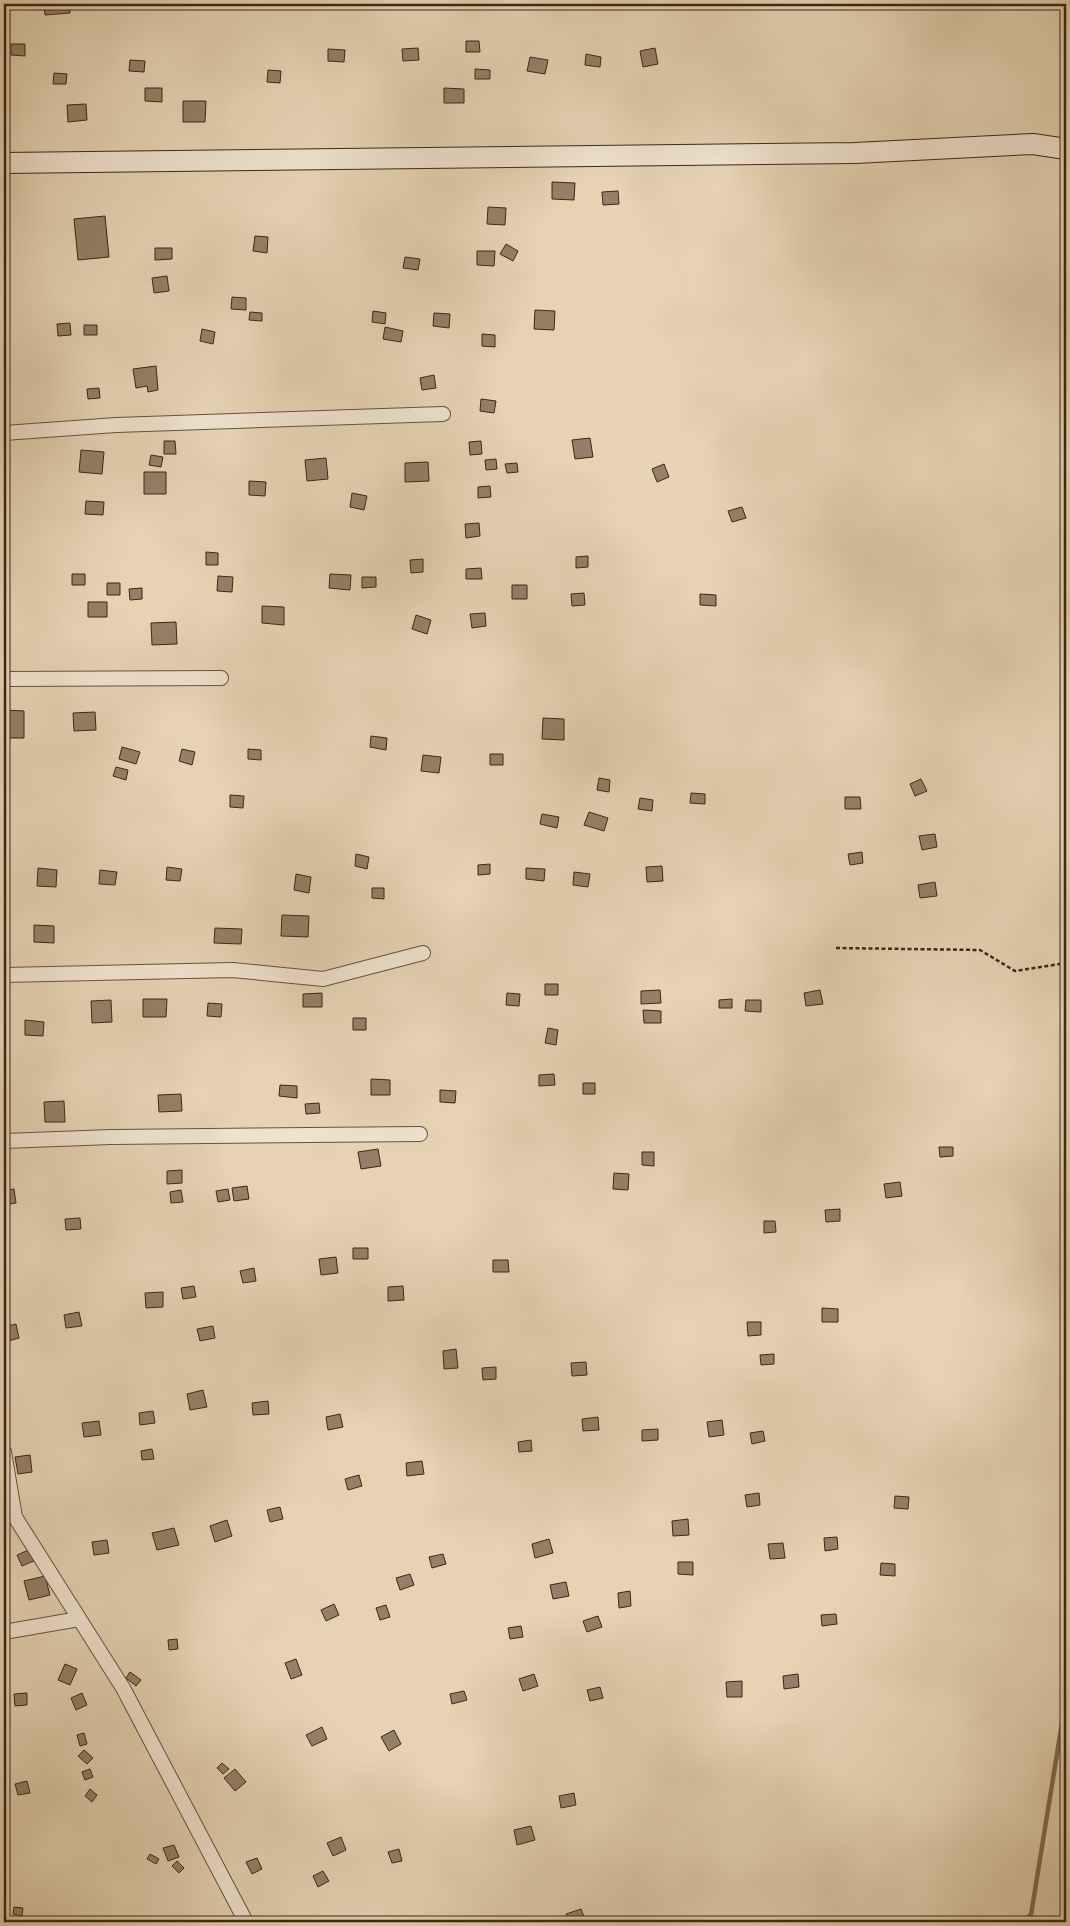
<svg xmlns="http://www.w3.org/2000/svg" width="1070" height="1926" font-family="'IM FELL English',serif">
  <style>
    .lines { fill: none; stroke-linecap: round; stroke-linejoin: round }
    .stream { stroke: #806b54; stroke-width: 4.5 }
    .building { fill: #948068; stroke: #3d2715 }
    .street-casing { stroke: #67523d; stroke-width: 16 }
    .secondary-casing { stroke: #3d2715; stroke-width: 22 }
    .path { stroke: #3d2715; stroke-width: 2.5; stroke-dasharray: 4 2.5; stroke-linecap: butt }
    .street { stroke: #eee2ce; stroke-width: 14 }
    .secondary { stroke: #eee2ce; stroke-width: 20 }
  </style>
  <rect width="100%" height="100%" fill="#e5d3b4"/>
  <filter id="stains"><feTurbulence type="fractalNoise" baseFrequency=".004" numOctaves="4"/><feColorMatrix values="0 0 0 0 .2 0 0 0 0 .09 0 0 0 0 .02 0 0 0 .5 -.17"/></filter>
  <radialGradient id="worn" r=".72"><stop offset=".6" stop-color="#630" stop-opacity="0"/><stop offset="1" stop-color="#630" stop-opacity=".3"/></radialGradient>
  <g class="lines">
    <path class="stream" d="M1022,1922L1031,1915L1066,1698"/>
  </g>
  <path class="building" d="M44,4H70V13L45,15Z
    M466,41H479L480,52H466Z
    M11,44H25V56L11,55Z
    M418,48L419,60L403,61L402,49Z
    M655,48L658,64L643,67L640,51Z
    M328,49L345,50L344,62L328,61Z
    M586,54L601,57L600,67L585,65Z
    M530,57L548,60L545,74L527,71Z
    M130,60L145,61L144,72L129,71Z
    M475,69L490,70V79H475Z
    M268,70L281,71L280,83L267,82Z
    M54,73L67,74L66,84H53Z
    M145,88H162V102L145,101Z
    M444,88L464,89V103H444Z
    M183,101H206L205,122H183Z
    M86,104L87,120L68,122L67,105Z
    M552,182L575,183L574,200L552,199Z
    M618,191L619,204L603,205L602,192Z
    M488,207L506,208L505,225L487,224Z
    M105,216L109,257L78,260L74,219Z
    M255,236L268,237L267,253L253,251Z
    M506,244L518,251L513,261L500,254Z
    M155,248H172V259L155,260Z
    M477,251H495L494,266L477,265Z
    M405,257L420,259L418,270L403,268Z
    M167,276L169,291L154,293L152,278Z
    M232,297L246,298V310L231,309Z
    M535,310L555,311L554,330L534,329Z
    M373,311L386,313L385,324L372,322Z
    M250,312L262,313V321L249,320Z
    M434,313L450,314L449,328L433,326Z
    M70,323L71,335L58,336L57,324Z
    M84,325H97V335H84Z
    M385,327L403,331L401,342L383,339Z
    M202,329L215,332L213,344L200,341Z
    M482,334L495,335V347L482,346Z
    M156,366L158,390L148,392L147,386L136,388L133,369Z
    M434,375L436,388L422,390L420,378Z
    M99,388L100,398L88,399L87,389Z
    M481,399L496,401L494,413L480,411Z
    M590,438L593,457L575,459L572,440Z
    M164,441H175L176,454H164Z
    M481,441L482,454L470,455L469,442Z
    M81,450L104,452L102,474L79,472Z
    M151,455L163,457L161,467L149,465Z
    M326,458L328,479L307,481L305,460Z
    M496,459L497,469L486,470L485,460Z
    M428,462L429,481L405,482V463Z
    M517,463L518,472L507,473L505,464Z
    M664,464L669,477L657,482L652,469Z
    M144,472H166V494H144Z
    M249,481L266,482L265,496L249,495Z
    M490,486L491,497L478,498V487Z
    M352,493L367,496L364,510L350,507Z
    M86,501L104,502L103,515L85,514Z
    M742,507L746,518L732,522L728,511Z
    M479,523L480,536L466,538L465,524Z
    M206,552L218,553V565H206Z
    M588,556V567L576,568V557Z
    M423,559V572L411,573L410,560Z
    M481,568L482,579H466V569Z
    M72,574H85V585H72Z
    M330,574L351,575L350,590L329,588Z
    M218,576L233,577L232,592L217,591Z
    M362,577H376V587L362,588Z
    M107,583H120V595H107Z
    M512,585H527V599H512Z
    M142,588V599L130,600L129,589Z
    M584,593L585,605L572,606L571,594Z
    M700,594L716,595V606L700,605Z
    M88,602H107V617H88Z
    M262,606L284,607V625L262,623Z
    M485,613L486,626L472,628L470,614Z
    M416,615L431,620L427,634L412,629Z
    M176,622L177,644L152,645L151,623Z
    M4,710L24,711V738H4Z
    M95,712L96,730L74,731L73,713Z
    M543,718L564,719V740L542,739Z
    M371,736L387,738L386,750L370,747Z
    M122,747L140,752L136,764L119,759Z
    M182,749L195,752L192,765L179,761Z
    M248,749L261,750V760L248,759Z
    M490,754H503V765H490Z
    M423,755L441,757L439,773L421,771Z
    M116,767L128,770L126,780L113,776Z
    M599,778L610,780L609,792L597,790Z
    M921,779L927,791L915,796L910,784Z
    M691,793L705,794V804L690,803Z
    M230,795L244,796L243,808L230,807Z
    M845,797H860L861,809H845Z
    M640,798L653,800L652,811L638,809Z
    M589,812L608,818L604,831L584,825Z
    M542,814L559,817L557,828L540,824Z
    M935,834L937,847L922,850L919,836Z
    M862,852L863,863L850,865L848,854Z
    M356,854L369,857L367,869L355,866Z
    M490,864V874L478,875V865Z
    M662,866L663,881L647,882L646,867Z
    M167,867L182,869L180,881L166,880Z
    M38,868L57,870L56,887L37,886Z
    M526,868L545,869L544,881L526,879Z
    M100,870L117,872L115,885L99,884Z
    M574,872L590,874L588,887L573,885Z
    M296,874L311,877L309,893L294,890Z
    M935,882L937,896L920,898L918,885Z
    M372,888H384V899L372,898Z
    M282,915L309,916L308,937L281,936Z
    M34,925L54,926V943L34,942Z
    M215,928L242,929L241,944L214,943Z
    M545,984H558V995H545Z
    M660,990L661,1003L641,1004V991Z
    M820,990L823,1004L806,1006L804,993Z
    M322,993V1007H303V994Z
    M507,993L520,994L519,1006L506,1005Z
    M143,999H167L166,1017H143Z
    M732,999V1008H719V1000Z
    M111,1000L112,1022L92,1023L91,1001Z
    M746,1000H761V1012L745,1011Z
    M208,1003L222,1004L221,1017L207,1016Z
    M643,1010L661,1011V1023H644Z
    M353,1018H366V1030H353Z
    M25,1020L44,1022L43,1036L25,1035Z
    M548,1028L558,1030L556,1045L545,1043Z
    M554,1074L555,1085L539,1086V1075Z
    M371,1079L390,1080V1095H371Z
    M583,1083H595V1094H583Z
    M280,1085L297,1086V1098L279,1096Z
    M440,1090L456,1091L455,1103L440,1102Z
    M181,1094L182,1111L159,1112L158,1095Z
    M64,1101L65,1122H45L44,1102Z
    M319,1103L320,1113L306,1114L305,1104Z
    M939,1147H953V1156L940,1157Z
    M378,1149L381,1166L361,1169L358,1152Z
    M642,1152H654V1166L642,1165Z
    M182,1170V1183L167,1184V1171Z
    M614,1173L629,1174L628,1190L613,1189Z
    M900,1182L902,1196L886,1198L884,1184Z
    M247,1186L249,1199L234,1201L232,1188Z
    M14,1189L16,1203L4,1205V1190Z
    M228,1189L230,1200L218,1202L216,1191Z
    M181,1190L183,1202L171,1203L170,1192Z
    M840,1209V1221L826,1222L825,1210Z
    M80,1218L81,1229L66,1230L65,1219Z
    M764,1221H775L776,1232L764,1233Z
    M353,1248H368V1259H353Z
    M336,1257L338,1273L321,1275L319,1259Z
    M493,1260H508L509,1272H493Z
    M254,1268L256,1281L243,1283L240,1271Z
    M194,1286L196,1297L183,1299L181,1288Z
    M403,1286L404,1300L388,1301V1287Z
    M163,1292V1307L146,1308L145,1293Z
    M822,1308L838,1309V1322H822Z
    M79,1312L82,1326L66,1328L64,1315Z
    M747,1322H761V1335L748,1336Z
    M16,1324L19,1338L5,1342L4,1327Z
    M213,1326L215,1338L200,1341L197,1329Z
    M456,1349L458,1368L444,1369L443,1351Z
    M774,1354V1364L761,1365L760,1355Z
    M586,1362L587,1375L572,1376L571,1363Z
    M496,1367V1379L483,1380L482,1368Z
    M203,1390L207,1407L190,1410L187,1394Z
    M268,1401L269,1414L253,1415L252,1403Z
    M153,1411L155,1423L140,1425L139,1413Z
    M340,1414L343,1427L328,1430L326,1417Z
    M598,1417L599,1430L583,1431L582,1419Z
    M722,1420L724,1435L709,1437L707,1422Z
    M99,1421L101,1435L84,1437L82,1423Z
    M658,1429V1440L642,1441V1430Z
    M763,1431L765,1441L752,1444L750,1433Z
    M531,1440L532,1451L519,1452L518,1442Z
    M152,1449L154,1459L142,1460L141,1451Z
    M30,1455L32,1472L18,1474L15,1457Z
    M422,1461L424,1474L407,1476L406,1463Z
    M359,1475L362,1486L348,1490L345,1479Z
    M759,1493L760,1505L747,1507L745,1495Z
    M895,1496L909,1497L908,1509L894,1508Z
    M280,1507L283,1519L270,1522L267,1510Z
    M688,1519L689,1535L673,1536L672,1521Z
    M227,1520L232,1536L215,1542L210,1526Z
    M174,1528L179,1545L157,1550L152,1533Z
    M837,1537L838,1549L825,1551L824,1538Z
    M549,1539L553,1553L535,1558L532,1544Z
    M107,1540L109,1553L94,1555L92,1542Z
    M783,1543L785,1558L770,1559L768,1544Z
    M31,1549L36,1560L22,1566L17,1555Z
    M443,1554L446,1564L432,1568L429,1557Z
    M678,1562H693V1575L678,1574Z
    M881,1563L895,1564V1576L880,1575Z
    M410,1574L414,1585L400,1590L396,1578Z
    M45,1576L50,1595L29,1600L24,1581Z
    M566,1582L569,1596L553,1599L550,1585Z
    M630,1591L631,1606L619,1608L618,1593Z
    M334,1604L339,1615L326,1621L321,1610Z
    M386,1605L390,1617L380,1620L376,1608Z
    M836,1614L837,1624L822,1626L821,1615Z
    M598,1616L602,1627L587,1632L583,1621Z
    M521,1626L523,1637L510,1639L508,1628Z
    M177,1639L178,1649L169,1650L168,1640Z
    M296,1659L302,1675L291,1679L285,1663Z
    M65,1664L77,1669L70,1685L58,1680Z
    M130,1672L141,1680L136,1686L126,1678Z
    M534,1674L538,1686L523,1691L519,1679Z
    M798,1674L799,1687L784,1689L783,1676Z
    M742,1681V1697H727L726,1682Z
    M600,1687L603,1698L590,1701L587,1690Z
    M464,1691L467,1700L452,1704L450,1694Z
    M27,1693V1705L15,1706L14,1694Z
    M82,1693L87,1705L76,1710L71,1698Z
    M322,1727L327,1739L312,1746L306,1735Z
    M394,1730L401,1744L389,1751L381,1737Z
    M84,1733L87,1744L80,1746L77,1735Z
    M84,1750L93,1758L87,1764L78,1756Z
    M222,1763L229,1769L223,1774L217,1768Z
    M90,1769L93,1777L85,1780L82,1772Z
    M235,1769L246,1782L235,1791L224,1778Z
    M27,1781L30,1793L18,1795L15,1784Z
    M90,1789L97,1795L92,1802L85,1796Z
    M574,1793L576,1805L561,1808L559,1796Z
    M531,1826L535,1840L517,1845L514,1830Z
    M341,1837L346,1850L333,1856L327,1843Z
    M174,1845L179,1857L168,1861L163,1848Z
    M399,1849L402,1861L392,1863L388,1852Z
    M150,1854L159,1859L156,1864L147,1859Z
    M257,1858L262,1869L252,1874L246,1862Z
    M177,1861L184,1868L179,1873L172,1866Z
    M323,1871L329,1881L318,1887L313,1876Z
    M14,1907L23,1908L22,1916L13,1914Z
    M581,1909L586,1922H569L566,1914Z"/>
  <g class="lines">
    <defs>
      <path id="street" d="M4,433L116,425L443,414
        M4,679L221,678
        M4,975L233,970L323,979L423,953
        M4,1141L111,1137L420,1134
        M4,1452L15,1517L123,1688L246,1922
        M4,1632L79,1619"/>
      <path id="secondary" d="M4,163L855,153L1033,144L1066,149"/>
    </defs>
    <use href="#street" class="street-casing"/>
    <use href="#secondary" class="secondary-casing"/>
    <path class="path" d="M836,948L980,950L1015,971L1066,963"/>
    <use href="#street" class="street"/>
    <use href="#secondary" class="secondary"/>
  </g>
  <rect width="1070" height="1926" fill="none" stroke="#e5d3b4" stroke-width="20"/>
  <rect x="5" y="5" width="1060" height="1916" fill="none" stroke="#3d2715" stroke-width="2.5"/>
  <rect x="10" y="10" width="1050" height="1906" fill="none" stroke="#3d2715"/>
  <rect width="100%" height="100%" filter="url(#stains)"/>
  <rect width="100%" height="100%" fill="url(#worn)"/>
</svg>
